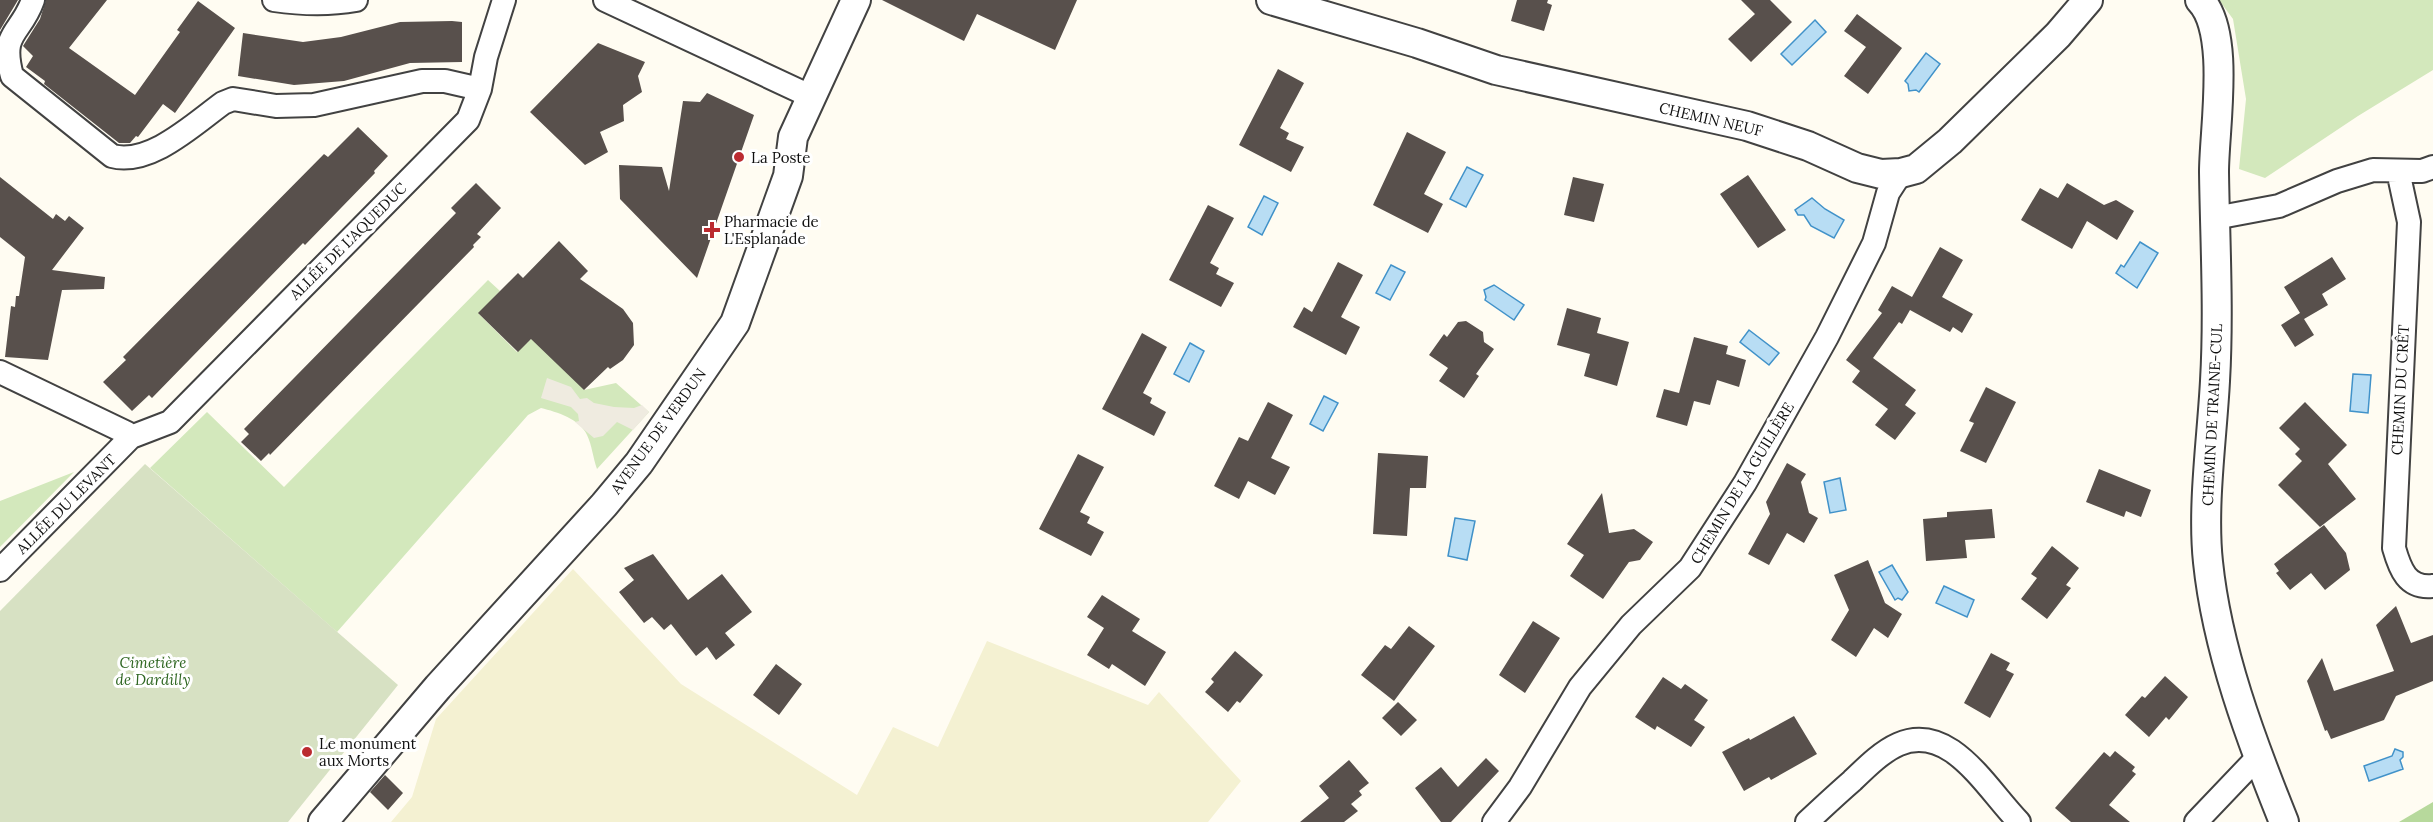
<svg xmlns="http://www.w3.org/2000/svg" width="2433" height="822" font-family="Lora,serif">
  <style>
    .farmland { fill: #f4f1d2 }
    .green { fill: #d3e8bc }
    .forest { fill: #b7d99c }
    .cemetery { fill: #d7e1c3 }
    .plaza { fill: #efebe0 }
    .water { fill: #b8ddf4; stroke: #4192c9; stroke-width: 1.5 }
    .building { fill: #58504c }
    .lines { fill: none; stroke-linecap: round; stroke-linejoin: round }
    .minor-casing { stroke: #424242; stroke-width: 26 }
    .tertiary-casing { stroke: #424242; stroke-width: 32 }
    .minor { stroke: #fff; stroke-width: 22 }
    .tertiary { stroke: #fff; stroke-width: 28 }
    .poi-dot { fill: #bb2b30; stroke: #fff; stroke-width: 2 }
    .labels { text-anchor: middle; dominant-baseline: central; stroke-width: 6; stroke-linejoin: round; paint-order: stroke }
    .street-label { font-size: 15px; fill: #0f0f0f; stroke: #fff }
    .poi-label { font-size: 15px; fill: #0f0f0f; stroke: #fff; text-anchor: start }
    .park-label { font-size: 15px; font-style: italic; fill: #2e6621; stroke: #fff }
  </style>
  <rect width="100%" height="100%" fill="#fffcf2"/>
  <path class="farmland" d="M573,569L681,684L857,795L893,727L938,747L987,641L1148,705L1159,692L1241,781L1208,822H391L412,797L436,719Z"/>
  <path class="green" d="M2219,0H2433V70L2358,116L2265,178L2239,169L2246,99L2233,19Z
    M488,280L500,291L479,314L517,352L541,330L584,390L616,383L649,412L597,469C593,458 592,445 587,435C580,419 557,412 541,408L528,415L337,632L150,468L207,412L284,487Z
    M74,472L0,547V501Z"/>
  <path class="forest" d="M2433,802V822H2399Z"/>
  <path class="cemetery" d="M145,464L398,685L288,822H0V611Z"/>
  <path class="plaza" d="M547,378L571,387L580,399L587,398L594,403L614,407L634,408L642,405L649,412L633,430L617,422L603,436L594,438L575,422L579,421L578,414L571,407L541,398Z"/>
  <path class="water" d="M1815,20L1826,32L1792,65L1781,54Z
    M1926,53L1940,64L1919,92L1916,90L1909,91L1908,84L1905,81Z
    M1467,167L1483,175L1466,207L1450,199Z
    M1264,196L1278,203L1262,235L1248,227Z
    M1812,198L1825,209L1844,220L1834,238L1811,226L1804,215H1798L1795,210Z
    M2140,242L2158,253L2137,288L2116,273L2121,265L2124,267Z
    M1391,265L1405,272L1390,300L1376,293Z
    M1494,285L1524,305L1514,320L1485,300L1486,297L1484,290Z
    M1749,330L1779,353L1769,365L1740,342Z
    M1190,343L1204,351L1189,382L1174,374Z
    M2353,374L2371,375L2368,413L2350,411Z
    M1324,396L1338,403L1323,431L1310,424Z
    M1840,478L1846,510L1830,513L1824,482Z
    M1455,518L1475,521L1467,560L1448,556Z
    M1892,565L1908,592L1902,600L1898,598L1895,600L1879,572Z
    M1944,586L1974,600L1967,617L1936,603Z
    M2395,749L2403,752V757L2400,760L2403,769L2369,781L2364,766L2392,756Z"/>
  <path class="building" d="M0,0H18L0,30Z
    M46,0H107L69,48L135,95L180,32L177,30L198,1L235,28L175,113L163,104L138,137L136,136L130,143H119L44,84L45,81L26,67L33,56L23,46L40,19Z
    M882,0H1077L1055,50L977,14L964,41Z
    M1517,0H1548L1547,3L1552,5L1544,31L1511,21Z
    M1741,0H1770L1792,22L1751,62L1728,39L1755,14Z
    M1857,14L1902,48L1868,94L1844,76L1866,47L1844,31Z
    M452,21L462,22V62L410,63L344,81L294,85L238,76L243,33L303,42L341,37L400,22Z
    M598,43L645,62L638,76L642,92L623,105L624,121L600,132L608,152L585,165L530,112Z
    M1278,69L1304,83L1280,128L1289,133L1286,139L1304,147L1291,172L1239,145Z
    M707,93L754,115L697,278L620,199L619,165L662,167L669,191L683,101L700,102Z
    M358,127L388,156L374,171L375,173L305,245L303,243L152,398L149,395L132,411L103,382L126,360L123,357L324,154L328,157Z
    M1407,132L1446,152L1424,194L1443,204L1428,233L1373,205Z
    M1748,175L1786,230L1758,248L1720,194Z
    M0,177L53,219L56,214L65,221L69,216L84,228L52,270L105,277L104,289L62,290L48,360L5,357L11,306L15,307L16,296H19L25,257L0,237Z
    M1573,177L1604,184L1594,222L1564,215Z
    M476,183L501,208L477,234L481,237L473,245L474,247L270,455L269,453L261,461L241,442L249,434L244,429L456,213L451,208Z
    M2067,183L2104,205L2116,200L2134,211L2117,240L2087,221L2072,249L2021,220L2040,188L2058,198Z
    M1208,205L1234,218L1210,263L1219,268L1216,274L1234,283L1221,307L1169,280Z
    M559,241L588,271L580,279L623,309L633,323L634,345L623,360L610,369L608,367L584,390L531,339L518,352L478,313L518,273L523,278Z
    M1940,247L1963,260L1942,297L1973,314L1962,333L1953,327L1950,332L1910,310L1902,324L1899,322L1873,358L1916,390L1905,405L1916,413L1895,440L1875,425L1888,409L1852,382L1860,371L1846,360L1882,313L1878,310L1892,286L1912,297Z
    M2332,257L2346,279L2322,294L2328,305L2304,319L2314,335L2295,347L2281,325L2300,313L2284,287Z
    M1338,262L1363,275L1341,317L1360,327L1346,355L1293,327L1304,307L1312,312Z
    M1567,308L1601,318L1597,333L1629,342L1617,386L1584,376L1590,354L1557,345Z
    M1466,321L1483,332L1484,342L1494,349L1476,374L1479,376L1464,398L1439,381L1448,368L1429,355L1444,334L1447,337L1458,322Z
    M1142,333L1167,347L1143,393L1152,398L1150,403L1166,412L1154,436L1102,409Z
    M1694,337L1728,346L1726,354L1746,360L1739,387L1717,380L1710,405L1694,401L1687,426L1656,417L1664,389L1679,393Z
    M1986,387L2016,402L1986,463L1960,451L1974,423L1969,421Z
    M1268,402L1293,415L1271,458L1290,467L1275,495L1248,481L1239,499L1214,486L1239,437L1248,441Z
    M2305,402L2347,445L2328,464L2356,499L2320,527L2278,485L2302,461L2295,454L2300,449L2279,428Z
    M1378,453L1428,456L1426,488H1410L1407,536L1373,534Z
    M1078,454L1104,467L1080,512L1090,517L1087,523L1104,532L1091,556L1039,529Z
    M1787,463L1806,474L1801,482L1809,513L1818,518L1804,543L1787,533L1769,565L1748,554L1770,514L1766,502Z
    M2099,469L2151,490L2141,517L2126,511L2124,517L2086,502Z
    M1602,493L1609,533L1634,529L1653,542L1640,560L1629,562L1603,599L1570,576L1584,555L1567,544Z
    M1992,509L1995,538L1965,540L1967,558L1926,561L1923,519L1947,517V512Z
    M2324,525L2346,553L2350,570L2325,590L2311,573L2290,590L2276,573L2279,571L2274,564Z
    M2052,546L2079,568L2066,585L2071,588L2047,619L2021,599L2037,578L2031,574Z
    M653,554L688,600L722,574L752,612L725,633L735,645L716,660L707,647L696,656L671,624L664,630L652,617L644,623L619,592L634,580L624,568Z
    M1868,560L1885,603L1902,614L1888,638L1874,628L1856,657L1831,640L1849,610L1834,575Z
    M1102,595L1140,619L1132,631L1166,652L1145,686L1112,664L1109,669L1087,655L1104,628L1087,617Z
    M2396,606L2411,643L2433,635V681L2396,696L2384,720L2331,739L2327,730L2325,731L2307,681L2322,658L2334,691L2394,671L2376,625Z
    M1533,621L1560,638L1525,693L1499,675Z
    M1409,626L1435,646L1394,701L1361,675L1385,645L1391,649Z
    M1235,651L1263,675L1240,703L1237,701L1228,712L1205,692L1214,682L1211,679Z
    M1991,653L2010,663L2006,670L2014,674L1990,718L1964,703Z
    M776,664L802,684L779,715L753,695Z
    M2165,676L2188,697L2169,720L2166,717L2149,737L2125,715L2142,696L2145,698Z
    M1663,677L1681,689L1685,684L1708,700L1694,720L1705,727L1691,747L1657,726L1655,730L1635,717Z
    M1398,702L1417,720L1401,736L1382,718Z
    M1794,716L1817,754L1771,780L1769,777L1744,791L1722,752L1749,738L1750,740Z
    M2115,751L2135,767L2132,771L2136,774L2109,805L2130,822H2071L2055,808L2104,752L2110,757Z
    M1486,758L1499,771L1451,822H1441L1415,788L1441,767L1458,787Z
    M1349,760L1369,783L1359,791L1362,795L1351,804L1358,811L1344,822H1300L1329,798L1319,786Z
    M385,775L403,793L388,810L370,792Z"/>
  <g class="lines">
    <defs>
      <path id="minor" d="M33,0C20,36 0,31 12,76L112,156C150,166 194,124 223,103L233,99L276,106L314,105L422,81H445L480,89
        M274,0C302,4 328,5 356,0
        M605,0L810,96
        M2398,171L2409,222L2394,548C2400,569 2407,589 2433,586
        M2215,218L2279,206L2337,181L2373,170L2422,171L2433,167
        M0,372L127,433L131,437
        M0,570L131,437L170,422L468,120L480,89L486,57L504,0
        M1494,822L1520,787L1580,687L1631,625L1690,568L1745,483L1827,337L1874,243L1888,193L1901,173
        M1807,822C1822,808 1837,794 1852,781C1881,753 1910,723 1952,751C1978,769 1997,799 2019,822
        M2196,822L2258,757"/>
      <path id="tertiary" d="M1271,0L1417,43L1496,70L1747,126L1808,146L1857,168L1881,174L1901,173L1916,169L1950,141L2058,35L2088,0
        M2200,0C2231,32 2214,129 2214,172C2215,242 2219,311 2215,381C2212,438 2202,506 2208,562C2217,650 2251,740 2284,822
        M323,822L438,687L604,505L639,463L735,323L788,176L793,137L856,0"/>
    </defs>
    <use href="#minor" class="minor-casing"/>
    <use href="#tertiary" class="tertiary-casing"/>
    <use href="#minor" class="minor"/>
    <use href="#tertiary" class="tertiary"/>
  </g>
  <g class="poi-dot">
    <circle cx="739" cy="157" r="6"/>
    <path d="M709 221h6v6h6v6h-6v6h-6v-6h-6v-6h6z"/>
    <circle cx="307" cy="752" r="6"/>
  </g>
  <g class="labels">
    <g class="street-label">
      <text transform="translate(1711 119) rotate(13)">CHEMIN NEUF</text>
      <text transform="translate(348 241) rotate(-45)">ALLÉE DE L'AQUEDUC</text>
      <text transform="translate(2400 390) rotate(-87)">CHEMIN DU CRÊT</text>
      <text transform="translate(2212 415) rotate(-87)">CHEMIN DE TRAINE-CUL</text>
      <text transform="translate(658 431) rotate(-54)">AVENUE DE VERDUN</text>
      <text transform="translate(1742 483) rotate(-59)">CHEMIN DE LA GUILLÈRE</text>
      <text transform="translate(66 504) rotate(-45)">ALLÉE DU LEVANT</text>
    </g>
    <g class="poi-label">
      <text x="751" y="157">La Poste</text>
      <text x="724" y="221">Pharmacie de<tspan x="724" dy="17">L'Esplanade</tspan></text>
      <text x="319" y="743">Le monument<tspan x="319" dy="17">aux Morts</tspan></text>
    </g>
    <g class="park-label">
      <text x="153" y="662">Cimetière<tspan x="153" dy="17">de Dardilly</tspan></text>
    </g>
  </g>
</svg>
